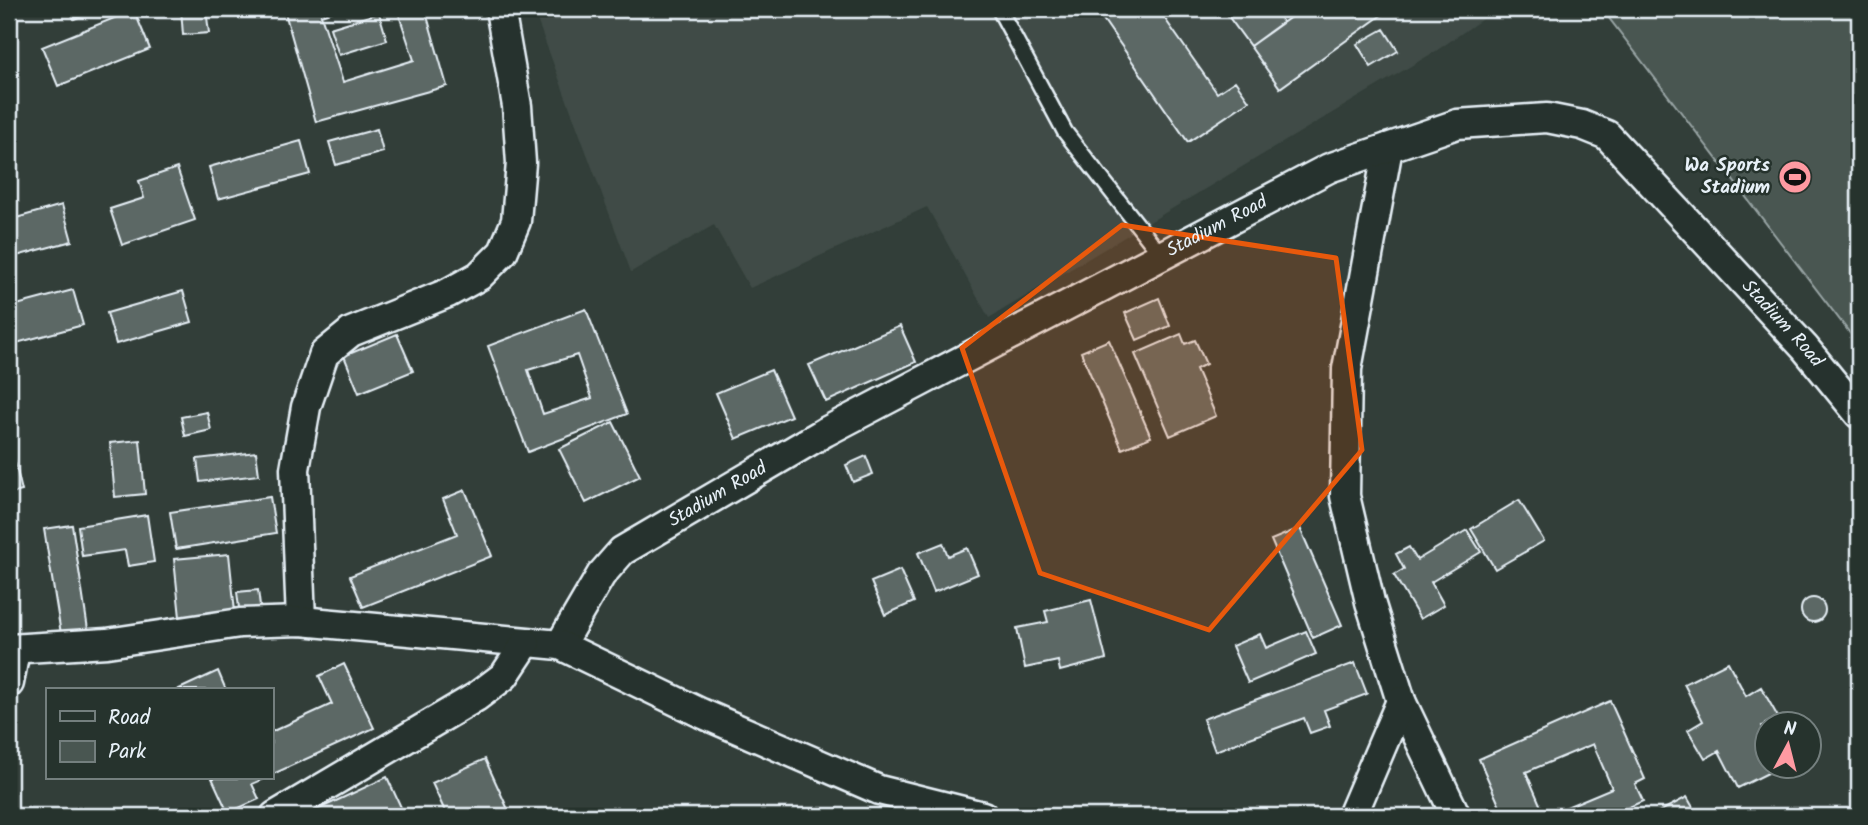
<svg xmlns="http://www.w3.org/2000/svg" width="1868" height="825" font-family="Kalam,sans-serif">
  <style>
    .built { fill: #3f4b46 }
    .park { fill: #495651; stroke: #98a4a4; stroke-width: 2 }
    .building { fill: #5c6865; stroke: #e8f1f8; stroke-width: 2; fill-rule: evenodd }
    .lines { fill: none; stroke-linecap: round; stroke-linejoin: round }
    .service-casing { stroke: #e8f1f8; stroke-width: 19 }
    .minor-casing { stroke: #e8f1f8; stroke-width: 33 }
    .service { stroke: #26332d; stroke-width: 14 }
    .minor { stroke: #26332d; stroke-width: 28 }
    .marked { fill: #e8590c; fill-opacity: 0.2; stroke: #e8590c; stroke-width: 5; stroke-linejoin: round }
    .labels { text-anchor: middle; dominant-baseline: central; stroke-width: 5; stroke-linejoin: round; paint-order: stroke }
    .poi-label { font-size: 19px; font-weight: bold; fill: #e8f1f8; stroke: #26332d; text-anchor: end }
    .street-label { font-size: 19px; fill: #e8f1f8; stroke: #26332d }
  </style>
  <rect width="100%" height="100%" fill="#323e39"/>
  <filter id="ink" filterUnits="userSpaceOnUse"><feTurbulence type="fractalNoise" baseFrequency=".0143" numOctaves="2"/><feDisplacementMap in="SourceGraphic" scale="14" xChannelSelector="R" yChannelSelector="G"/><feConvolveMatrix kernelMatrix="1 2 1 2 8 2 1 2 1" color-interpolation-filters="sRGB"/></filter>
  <g filter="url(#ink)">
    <path class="built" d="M533,9H1497L1436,51L989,318L927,207L750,288L714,225L631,272Z"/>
    <path class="park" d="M1602,9H1859V345Z"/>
    <path class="building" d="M69,9H99L74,19Z
      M181,9H206L209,33L183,35Z
      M284,9H340L321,15L343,82L414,60L397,9H425L447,86L316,122Z
      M1096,9H1158L1217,93L1235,81L1249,101L1188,142Z
      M1223,9H1273L1283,22L1250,46Z
      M1302,9H1390L1280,88L1250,46Z
      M134,10L150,49L58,86L42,47Z
      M379,13L387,40L339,55L330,28Z
      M1384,29L1398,51L1371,67L1357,44Z
      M377,129L383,152L336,165L329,142Z
      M301,141L310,174L218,199L209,167Z
      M177,168L195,220L122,245L110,209L144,198L139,181Z
      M62,205L72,241L9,258V220Z
      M73,290L83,325L9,345V307Z
      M183,291L192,322L116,344L107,313Z
      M1159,298L1170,326L1137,340L1125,313Z
      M586,309L627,414L528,452L488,346ZM577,355L592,398L543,414L528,370Z
      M900,326L916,362L826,402L809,365Z
      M397,334L413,371L359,393L344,356Z
      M1181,334L1185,344L1195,340L1206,364L1196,369L1216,416L1170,436L1135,354Z
      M1109,340L1151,437L1122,449L1081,352Z
      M771,370L791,416L736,439L716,393Z
      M207,412L211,430L185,436L181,417Z
      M613,422L640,476L586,503L559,449Z
      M9,437L22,491L9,494Z
      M140,440L145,494L115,497L110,443Z
      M256,452L259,475L200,482L197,459Z
      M866,456L873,474L853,482L846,465Z
      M465,490L492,556L363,607L350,576L457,534L443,499Z
      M270,497L276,533L176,549L170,512Z
      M1519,500L1544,541L1495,569L1471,529Z
      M147,515L154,562L128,566L125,550L82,556L78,526Z
      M72,525L89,636L62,640L44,529Z
      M1300,528L1342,625L1313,638L1271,540Z
      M1467,530L1481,552L1431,582L1444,605L1420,619L1394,575L1404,569L1396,554L1409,547L1417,560Z
      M943,543L948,556L967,548L978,574L934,592L918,553Z
      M229,554L236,621L181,627L174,559Z
      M900,570L914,602L885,615L871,582Z
      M258,590L261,614L240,616L237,592Z
      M1801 610a12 12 0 1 1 24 0a12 12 0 1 1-24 0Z
      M1091,600L1106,659L1060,671L1058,661L1025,668L1017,628L1048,622L1045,611Z
      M1306,631L1316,654L1248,683L1232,646L1260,634L1266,648Z
      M1728,662L1746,696L1761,687L1778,717L1762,726L1766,736V766H1782L1738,788L1719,751L1705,759L1688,730L1703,721L1684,684Z
      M1355,663L1367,694L1324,710L1330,726L1310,733L1304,718L1215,751L1203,719Z
      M344,664L374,728L271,775V732L332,704L319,676Z
      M218,671L226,690H177Z
      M1610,701L1645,779L1635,784L1643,801L1609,816H1545L1612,788L1593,744L1526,772L1545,816H1504L1479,759Z
      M485,759L511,816H447L432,783Z
      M387,777L405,816H304Z
      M212,778H266L252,784L259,799L228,813Z
      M1687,797L1698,816H1651Z
      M612,809L614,816H594Z"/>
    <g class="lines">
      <defs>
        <path id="service" d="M999,9L1065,132L1161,255"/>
        <g id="minor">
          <path d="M1388,148L1347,369L1345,496L1370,602L1401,701L1456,816"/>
          <path d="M301,621L295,469L306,407L324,354L351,332L448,293L479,276L503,252L516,221L521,163L517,106L500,9"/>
          <path id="s1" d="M560,645L601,575L622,551L825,432L1329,168L1457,124L1547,118L1582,125L1607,135L1805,348L1859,414"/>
          <path d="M9,649L107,643L240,623L301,621L560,645L701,713L879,790L983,816"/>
          <path d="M9,683L15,650"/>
          <path d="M275,816L476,697L504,676L526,643"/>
          <path d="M1352,816L1401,701"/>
        </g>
      </defs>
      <use href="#service" class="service-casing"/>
      <use href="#minor" class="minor-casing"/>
      <use href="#service" class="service"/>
      <use href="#minor" class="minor"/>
    </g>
  </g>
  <path class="marked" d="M1122,225L1336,258L1362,450L1209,630L1040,573L962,348Z"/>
  <defs>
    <symbol id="stadium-disc" viewBox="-11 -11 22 22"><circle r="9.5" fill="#ff9aa2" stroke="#26332d"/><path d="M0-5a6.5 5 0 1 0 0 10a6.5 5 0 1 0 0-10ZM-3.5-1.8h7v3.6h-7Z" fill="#111"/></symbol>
  </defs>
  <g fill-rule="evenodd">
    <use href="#stadium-disc" x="1776" y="158" width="38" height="38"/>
  </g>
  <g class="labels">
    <g class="poi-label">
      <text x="1770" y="166">Wa Sports<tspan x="1770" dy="22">Stadium</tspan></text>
    </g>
    <g class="street-label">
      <text stroke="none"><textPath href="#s1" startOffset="791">Stadium Road</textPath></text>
      <text stroke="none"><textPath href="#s1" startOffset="1463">Stadium Road</textPath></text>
      <text stroke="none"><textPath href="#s1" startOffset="224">Stadium Road</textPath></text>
    </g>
  </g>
  <rect width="1868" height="825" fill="none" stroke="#26332d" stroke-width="35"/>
  <rect x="18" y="18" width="1833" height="790" fill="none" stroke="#e8f1f8" stroke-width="2.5" filter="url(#ink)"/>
  <rect x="46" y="688" width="228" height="91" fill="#26332d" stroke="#747f7e" stroke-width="2"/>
  <rect x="60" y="711" width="35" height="10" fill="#26332d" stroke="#747f7e" stroke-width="2"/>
  <text x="108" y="724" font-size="21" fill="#e8f1f8">Road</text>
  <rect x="60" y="741" width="35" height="21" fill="#495651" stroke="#747f7e" stroke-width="2"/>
  <text x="108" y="758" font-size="21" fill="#e8f1f8">Park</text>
  <g transform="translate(1788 745) rotate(7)"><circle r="33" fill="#26332d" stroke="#747f7e" stroke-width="2"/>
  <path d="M0-5L12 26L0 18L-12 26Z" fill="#ff9aa2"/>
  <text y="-10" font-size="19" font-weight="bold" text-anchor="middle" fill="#e8f1f8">N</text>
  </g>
</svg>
